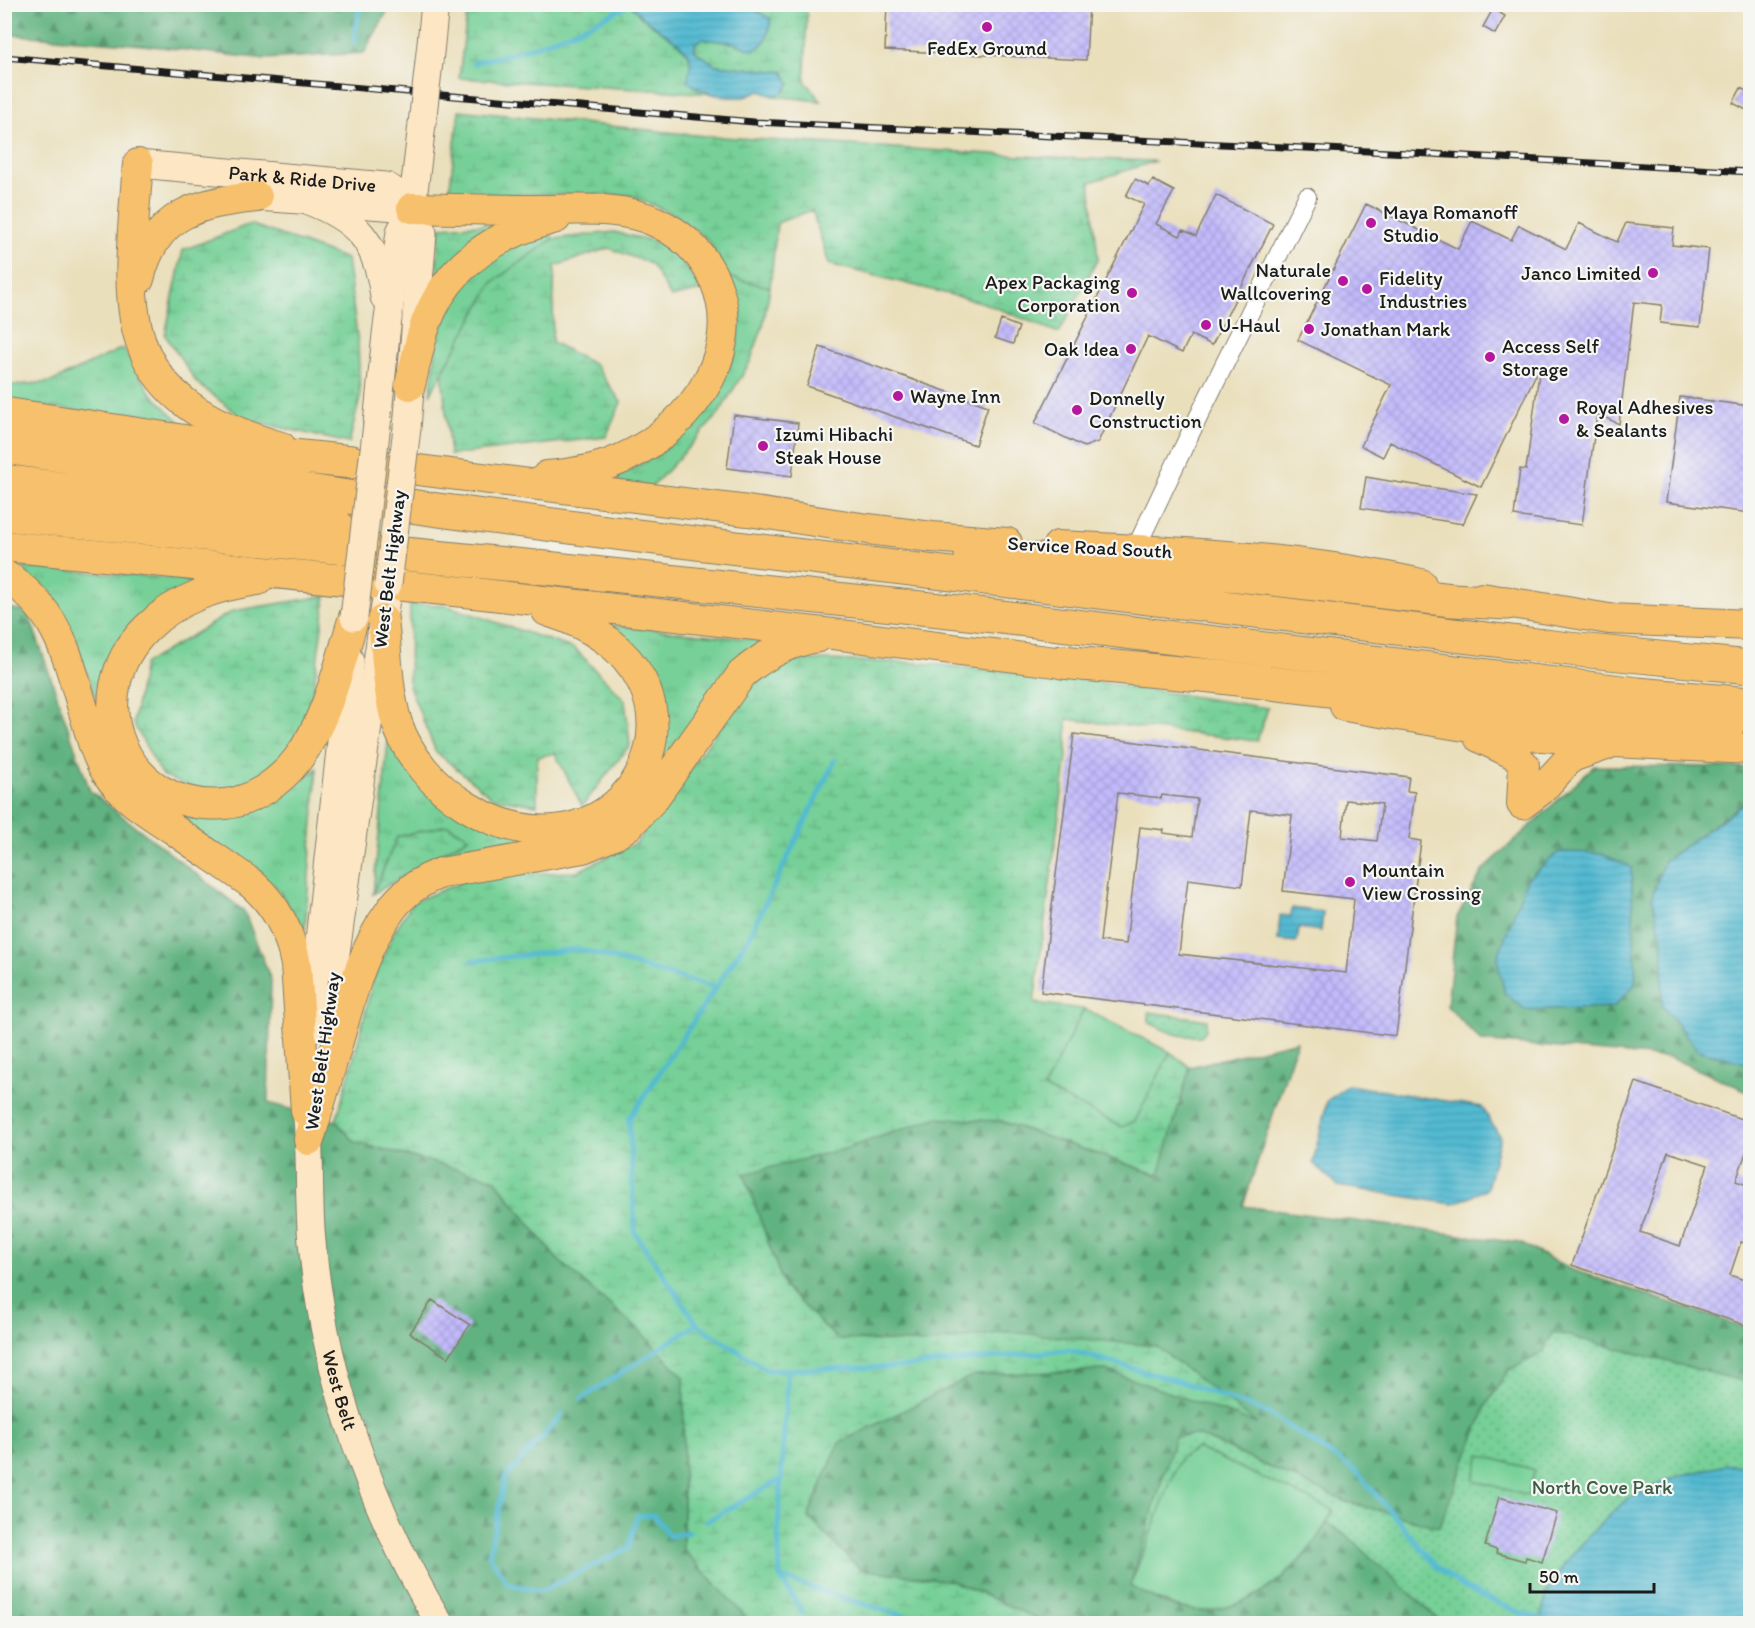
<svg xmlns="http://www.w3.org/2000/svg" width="1755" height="1628" font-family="Itim,sans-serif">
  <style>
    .grass { fill: url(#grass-tufts); stroke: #49765a; stroke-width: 1.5 }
    .forest { fill: url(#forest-firs); stroke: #3e674e; stroke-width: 1.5 }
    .wetland { fill: url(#wetland-marsh); stroke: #49765a; stroke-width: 1.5 }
    .park { fill: url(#park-dots); stroke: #49765a; stroke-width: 1.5 }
    .pitch { fill: #76d097; stroke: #49765a; stroke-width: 1.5 }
    .water { fill: url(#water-rules); stroke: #386b76; stroke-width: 1.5 }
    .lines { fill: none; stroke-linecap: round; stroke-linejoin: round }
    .stream { stroke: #53bad1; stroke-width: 5 }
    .building { fill: url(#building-cross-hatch); fill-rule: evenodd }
    .street-casing { stroke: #837e6c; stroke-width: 20 }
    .secondary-casing { stroke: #837e6c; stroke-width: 29 }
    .primary-casing { stroke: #837e6c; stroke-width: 32 }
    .highway-casing { stroke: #837e6c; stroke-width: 35 }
    .street { stroke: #fff; stroke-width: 18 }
    .secondary { stroke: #fce6c4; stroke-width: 27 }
    .primary { stroke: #f7c06c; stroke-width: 30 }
    .highway { stroke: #f7c06c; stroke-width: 33 }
    .rail-casing { stroke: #1c1c1c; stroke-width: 7 }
    .rail { stroke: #f6f6f2; stroke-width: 4.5; stroke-dasharray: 14; stroke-linecap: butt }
    .secondary-bridge-casing { stroke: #837e6c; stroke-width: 29; stroke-linecap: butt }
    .secondary-bridge { stroke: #fce6c4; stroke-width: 27 }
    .poi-dot { fill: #b5179e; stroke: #f6f6f2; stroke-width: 2 }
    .labels { text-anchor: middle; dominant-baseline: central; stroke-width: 4.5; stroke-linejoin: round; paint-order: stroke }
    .poi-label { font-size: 20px; fill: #1c1c1c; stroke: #f6f6f2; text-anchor: start }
    .street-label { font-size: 20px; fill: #1c1c1c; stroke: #f6f6f2 }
    .park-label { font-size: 20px; fill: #3c5b47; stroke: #f6f6f2 }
  </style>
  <defs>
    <pattern id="grass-tufts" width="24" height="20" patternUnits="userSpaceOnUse" patternTransform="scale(1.5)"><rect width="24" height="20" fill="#76d097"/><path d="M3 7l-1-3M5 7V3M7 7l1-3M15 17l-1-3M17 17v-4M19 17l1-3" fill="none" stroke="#66b282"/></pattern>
    <pattern id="forest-firs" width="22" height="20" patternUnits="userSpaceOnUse" patternTransform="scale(1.5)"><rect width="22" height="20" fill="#60b280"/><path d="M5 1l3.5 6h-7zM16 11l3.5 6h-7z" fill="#4e9068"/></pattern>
    <pattern id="wetland-marsh" width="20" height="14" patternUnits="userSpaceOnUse" patternTransform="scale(1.5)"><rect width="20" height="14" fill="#76d097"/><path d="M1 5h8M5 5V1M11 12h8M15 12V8" fill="none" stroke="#66b282"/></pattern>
    <pattern id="park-dots" width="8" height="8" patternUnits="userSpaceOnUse" patternTransform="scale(1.5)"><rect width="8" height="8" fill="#76d097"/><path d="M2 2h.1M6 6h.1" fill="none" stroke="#66b282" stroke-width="1.8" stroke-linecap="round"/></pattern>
    <pattern id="water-rules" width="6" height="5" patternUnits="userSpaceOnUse" patternTransform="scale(1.5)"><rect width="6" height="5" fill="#53bad1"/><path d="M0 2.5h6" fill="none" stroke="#489fb3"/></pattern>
    <pattern id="building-cross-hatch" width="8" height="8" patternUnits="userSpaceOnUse" patternTransform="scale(1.5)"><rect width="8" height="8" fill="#c2bafb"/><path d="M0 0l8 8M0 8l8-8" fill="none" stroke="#a69fd7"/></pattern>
  </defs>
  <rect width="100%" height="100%" fill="#f6f6f2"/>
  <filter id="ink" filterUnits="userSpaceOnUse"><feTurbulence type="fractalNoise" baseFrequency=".0167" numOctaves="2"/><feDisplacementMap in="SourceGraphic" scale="12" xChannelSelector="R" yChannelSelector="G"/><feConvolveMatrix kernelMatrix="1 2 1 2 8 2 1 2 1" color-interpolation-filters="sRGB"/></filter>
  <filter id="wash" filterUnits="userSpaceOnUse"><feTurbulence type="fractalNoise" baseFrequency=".008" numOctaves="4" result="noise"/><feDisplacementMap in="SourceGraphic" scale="24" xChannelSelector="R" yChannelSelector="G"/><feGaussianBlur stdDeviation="1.35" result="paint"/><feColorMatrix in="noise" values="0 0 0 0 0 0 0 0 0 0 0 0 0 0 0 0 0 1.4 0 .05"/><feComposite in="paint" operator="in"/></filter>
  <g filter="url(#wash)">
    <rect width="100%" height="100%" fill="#eadfbb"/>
    <path class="grass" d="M509,223L435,286L440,227Z
      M550,229L553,239L493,282L430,395L438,335L454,298L485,260Z
      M727,275L770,287L763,326L750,362L718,415L652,487L608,482L660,453L703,413L735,354L741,313Z
      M123,348L150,392L181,423L5,402V386L51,382Z
      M22,567L211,581L147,618L101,712L70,628Z
      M611,625L780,642L664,771L661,679Z
      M390,722L419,778L553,846L429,868L433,859L468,837L373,894Z
      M317,768L305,929L275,886L165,810L287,791Z"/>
    <path class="forest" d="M4,5L5,4L389,5L388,10L364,53L265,59L143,45L5,34Z
      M4,607L28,612L90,791L244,911L271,980L268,1103L336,1121L355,1142L495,1179L557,1259L638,1329L684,1377L683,1549L745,1616V1623H5Z
      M1594,766L1750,767V806H1740L1664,861L1652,897L1663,943L1662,1006L1698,1050L1750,1064V1092L1671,1058L1481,1041L1447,1006L1457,917L1483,870Z
      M1297,1041L1243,1206L1520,1243L1570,1269L1750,1329V1383L1553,1332L1543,1353L1509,1370L1487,1404L1439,1528L1347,1502L1198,1435L1303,1557L1327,1523L1349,1537L1442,1623H1047L952,1581L860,1569L808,1517L839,1443L973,1375L1106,1370L1255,1423L1009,1332L928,1343L837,1339L784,1287L743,1173L844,1149L935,1118L1000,1121L1158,1175L1190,1067Z"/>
    <path class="wetland" d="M468,5H631L641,17L678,43L689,55L694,87L716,94L459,78Z
      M746,5H807L805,81L821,101L773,96L784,92L783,72L716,65L695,51L694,43L702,38L734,43L753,50L760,12Z
      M459,110L705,136L1055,158L1156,161L1090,182L1098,258L1059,333L984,303L829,264L812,210L777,223L770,287L728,277L707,239L673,214L629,195L449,194Z
      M250,224L347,259L358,343L360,398L349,443L244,419L197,383L165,335L183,250Z
      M614,232L671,245L702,290L671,297L651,264L609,248L555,266L552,342L595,365L621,402L606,437L450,455L442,373L493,282L553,239Z
      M326,596L309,722L273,770L215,798L162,775L133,723L144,664L233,611Z
      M410,604L445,605L575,649L625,700L630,745L582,806L555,753L537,757V805L493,798L436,752L409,686Z
      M788,659L920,663L1072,678L1268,708L1257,741L1067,719V756L1034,1003L1084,1009L1044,1088L1135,1121L1170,1052L1190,1067L1159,1175L1001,1121L935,1118L844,1149L744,1174L784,1287L837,1339L928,1343L1009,1332L1156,1346L1257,1424L1106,1370L974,1375L839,1443L808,1517L860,1569L952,1581L1047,1623H745V1616L683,1549L684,1377L638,1329L557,1259L495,1179L355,1142L336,1121L357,1046L373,980L395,930L413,902L478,875L576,872L636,843L748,688Z
      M447,825L469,837L373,894L397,837Z"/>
    <path class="park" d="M1149,1012L1207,1020L1206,1030L1201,1036C1177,1037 1172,1034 1152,1024L1149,1022Z
      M1553,1332L1750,1383V1623H1442L1349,1537L1327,1523C1319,1534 1312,1546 1303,1557C1271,1595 1222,1620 1172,1606C1158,1602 1143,1593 1130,1586L1175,1437L1197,1435L1347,1502L1439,1527L1487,1404L1509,1370L1543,1353Z"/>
    <path class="pitch" d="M1084,1009L1170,1052L1135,1121L1122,1127L1044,1088Z
      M1197,1448L1333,1510C1312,1555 1271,1597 1222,1608C1216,1609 1210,1612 1204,1611C1177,1610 1154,1598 1130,1586L1180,1458Z
      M1480,1455L1535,1470L1528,1496L1473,1480Z"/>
    <path class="water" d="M631,5H746L771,19C768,35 768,43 753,50L734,43L702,39L695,43V51L716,65L783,72L790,83L784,92L773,96L760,91C754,93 748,97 742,97C724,99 699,92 687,80L691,67L689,55L678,43L641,16Z
      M1741,806H1750V1064L1698,1050L1662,1006L1663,943L1652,897L1664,861Z
      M1559,852L1600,853L1631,867L1636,983L1614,1007L1526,1010L1505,994L1497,959L1527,879Z
      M1292,908L1323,912L1321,931L1299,928L1297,942L1278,940L1280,915L1291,916Z
      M1348,1085L1482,1107L1500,1137L1487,1189L1453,1204L1338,1186L1313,1163L1327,1101Z
      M1726,1465L1750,1466V1623H1539L1547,1593L1565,1563L1597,1527L1627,1499L1678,1476Z"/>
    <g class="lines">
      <path class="stream" d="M354,42L360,4
        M473,63C528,51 581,31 630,4
        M835,760L749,937L629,1119L635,1233L697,1324L767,1370L900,1367L1068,1350L1185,1383L1270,1414L1357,1472L1437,1567L1465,1588L1516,1611L1541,1619
        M472,961L579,949L715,988
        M788,1370L778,1527L780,1577L803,1613
        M581,1399L697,1324
        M562,1415L505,1478L489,1555L508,1584L541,1591L629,1548L637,1516L654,1515L669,1536L689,1532
        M707,1521L781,1479
        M780,1577L839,1597L933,1624"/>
    </g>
    <g id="blocks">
      <path class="building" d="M887,4H1089L1086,60L885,50Z
        M1493,9L1505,16L1495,34L1483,27Z
        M1741,88L1750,92V112L1733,103Z
        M1135,179L1149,186L1153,180L1174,191L1156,224L1180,236L1183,230L1196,236L1216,195L1273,224L1212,345L1191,335L1182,353L1148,336L1098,442L1084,447L1035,423L1144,204L1126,196Z
        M1366,204L1458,249L1472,221L1511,240L1519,225L1566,249L1579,223L1617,242L1626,223L1674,228L1672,245L1709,249L1700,327L1660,323L1662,305L1634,302L1619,424L1597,414L1582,525L1514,516L1520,469L1526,470L1540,366L1481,487L1390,442L1383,457L1361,446L1391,385L1298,340Z
        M1001,320L1019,327L1013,344L995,338Z
        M820,347L988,406L975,445L807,386Z
        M1680,397L1750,406V513L1666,502Z
        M734,415L798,423L792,476L727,468Z
        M1366,477L1401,483L1477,494L1463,524L1361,508Z
        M1074,734L1409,777L1407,791L1415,792L1409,839L1421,841L1396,1036L1041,992ZM1118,793L1161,798L1162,795L1197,799L1192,837L1163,833L1164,830L1140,827L1126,944L1100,941ZM1346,800L1382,804L1377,841L1342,837ZM1251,810L1292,815L1283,891L1354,899L1346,973L1179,954L1188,879L1242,886Z
        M1636,1082L1750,1122V1141L1736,1181L1750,1186V1245L1741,1242L1730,1275L1750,1282V1327L1572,1265ZM1668,1152L1708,1165L1680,1246L1640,1232Z
        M432,1300L470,1325L448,1358L410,1333Z
        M1499,1497L1557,1513L1542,1562L1526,1557L1525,1561L1496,1553L1497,1550L1485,1546Z"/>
    </g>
  </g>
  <g filter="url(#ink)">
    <use href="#blocks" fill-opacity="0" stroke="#837e6c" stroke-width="1.5"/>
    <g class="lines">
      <defs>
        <path id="street" d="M1135,550L1187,440L1307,197"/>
        <g id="secondary">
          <path d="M429,62L435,4"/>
          <path id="s1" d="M138,164L386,186C409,198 413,210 423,233L407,428"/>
          <path d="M257,197L412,208"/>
          <path d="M306,200C359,220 377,242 384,297"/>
          <path d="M377,424L386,334L400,232L412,208L422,124"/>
          <path d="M334,967L388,584"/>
          <path d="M309,1030L350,660"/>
          <path id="s2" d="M307,1119C311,1160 308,1201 312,1242C324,1376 371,1509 440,1624"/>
        </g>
        <path id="primary" d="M138,164C126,314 111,397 281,447
          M412,208C456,209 500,210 544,210C580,210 622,206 656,222C682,234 703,254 715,281C748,359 681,438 609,464C589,471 568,474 547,476
          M139,279C155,213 196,203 257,197
          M410,385C415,365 419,343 426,323C448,263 498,233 556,218
          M346,461L748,511L868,529L932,537L1007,543
          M4,546L474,593L833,634L1087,666
          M1058,546C1179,552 1302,557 1421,584
          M4,575C62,612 68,661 87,722C92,740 97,758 107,773C123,798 149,813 173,829C199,848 226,865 252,884C277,906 290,932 296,965L306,1111
          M258,580C217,586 177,598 147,628C76,697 124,813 225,804C253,801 280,782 297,760C328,719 339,665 354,617
          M1482,598L1609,619L1750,625
          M383,620C387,653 387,691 397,723C409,758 435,787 466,806C627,905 749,674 547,611
          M1345,706L1506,733L1614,742L1750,749
          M1479,737L1514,754L1524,765L1522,804
          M1522,804L1541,790L1571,757L1606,745
          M309,1140C319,1105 330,1070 340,1034C352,992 364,947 390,911C403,892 420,881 441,873L583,848L616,834L630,824L653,799L742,674C764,655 789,642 818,637"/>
        <path id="highway" d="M4,414L253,452L352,462
          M4,447L438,510L630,535L1569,649L1750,667
          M4,481L336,525
          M4,514L546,568L968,613L1638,694L1750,704
          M971,555L1239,575L1452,600L1507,603
          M1749,625H1750
          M1062,662L1212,676L1439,703L1654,721L1729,723"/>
      </defs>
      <use href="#street" class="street-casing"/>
      <use href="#secondary" class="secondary-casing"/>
      <use href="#primary" class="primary-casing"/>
      <use href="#highway" class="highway-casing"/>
      <use href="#street" class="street"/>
      <use href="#secondary" class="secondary"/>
      <use href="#primary" class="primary"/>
      <use href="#highway" class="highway"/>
      <defs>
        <path id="rail" d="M4,57L754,122L1431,154L1750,172"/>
      </defs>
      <use href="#rail" class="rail-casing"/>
      <use href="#rail" class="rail"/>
      <defs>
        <path id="secondary-bridge" d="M422,124L429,62
          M388,584L407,428
          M354,617L377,424"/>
      </defs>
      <use href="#secondary-bridge" class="secondary-bridge-casing"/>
      <use href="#secondary-bridge" class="secondary-bridge"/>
    </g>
  </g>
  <g class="poi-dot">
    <circle cx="987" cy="27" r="6"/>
    <circle cx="1371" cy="223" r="6"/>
    <circle cx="1653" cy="273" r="6"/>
    <circle cx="1343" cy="281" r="6"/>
    <circle cx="1367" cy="289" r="6"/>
    <circle cx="1132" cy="293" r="6"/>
    <circle cx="1206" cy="325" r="6"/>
    <circle cx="1309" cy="329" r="6"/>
    <circle cx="1131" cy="349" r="6"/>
    <circle cx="1490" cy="357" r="6"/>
    <circle cx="898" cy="396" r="6"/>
    <circle cx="1077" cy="410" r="6"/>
    <circle cx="1564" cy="419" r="6"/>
    <circle cx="763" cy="446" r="6"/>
    <circle cx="1350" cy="882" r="6"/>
  </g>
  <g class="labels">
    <g class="poi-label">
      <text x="987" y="48" text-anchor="middle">FedEx Ground</text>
      <text x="1383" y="212">Maya Romanoff<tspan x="1383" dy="23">Studio</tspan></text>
      <text x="1331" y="270" text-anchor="end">Naturale<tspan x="1331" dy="23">Wallcovering</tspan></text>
      <text x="1641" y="273" text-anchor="end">Janco Limited</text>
      <text x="1379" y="278">Fidelity<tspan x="1379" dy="23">Industries</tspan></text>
      <text x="1120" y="282" text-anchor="end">Apex Packaging<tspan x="1120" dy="23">Corporation</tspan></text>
      <text x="1218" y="325">U-Haul</text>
      <text x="1321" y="329">Jonathan Mark</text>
      <text x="1502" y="346">Access Self<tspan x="1502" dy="23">Storage</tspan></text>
      <text x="1119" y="349" text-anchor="end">Oak !dea</text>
      <text x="910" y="396">Wayne Inn</text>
      <text x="1089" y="398">Donnelly<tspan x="1089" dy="23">Construction</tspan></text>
      <text x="1576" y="407">Royal Adhesives<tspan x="1576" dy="23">&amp; Sealants</tspan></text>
      <text x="775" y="434">Izumi Hibachi<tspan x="775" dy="23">Steak House</tspan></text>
      <text x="1362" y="870">Mountain<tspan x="1362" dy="23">View Crossing</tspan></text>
    </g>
    <g class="street-label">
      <text stroke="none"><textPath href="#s1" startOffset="165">Park &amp; Ride Drive</textPath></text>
      <text transform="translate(1090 547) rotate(3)">Service Road South</text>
      <text transform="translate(389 569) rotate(-83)">West Belt Highway</text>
      <text transform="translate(322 1051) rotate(-82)">West Belt Highway</text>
      <text stroke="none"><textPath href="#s2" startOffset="274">West Belt</textPath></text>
    </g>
    <g class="park-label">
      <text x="1602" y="1487">North Cove Park</text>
    </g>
  </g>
  <rect width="1755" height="1628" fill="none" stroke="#f6f6f2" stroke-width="24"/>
  <path d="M1530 1583v9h124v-9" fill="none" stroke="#1c1c1c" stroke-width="3"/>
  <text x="1539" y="1583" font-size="18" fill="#1c1c1c" stroke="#f6f6f2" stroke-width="4.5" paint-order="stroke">50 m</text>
</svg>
